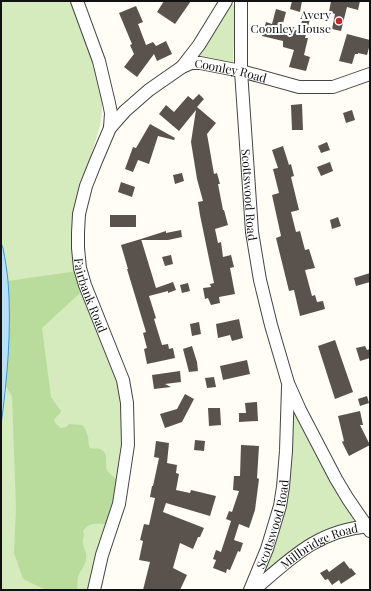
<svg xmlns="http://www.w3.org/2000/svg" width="371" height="591" font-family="'Playfair Display',serif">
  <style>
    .green { fill: #d5ebbd }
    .forest { fill: #b9dc9c }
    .water { fill: #b9e0f7; stroke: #3f96cf }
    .building { fill: #5a524d }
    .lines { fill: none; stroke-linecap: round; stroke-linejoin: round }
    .minor-casing { stroke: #444; stroke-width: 14 }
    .minor { stroke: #fff; stroke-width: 12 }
    .poi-dot { fill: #c4262e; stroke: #fff; stroke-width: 1.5 }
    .labels { text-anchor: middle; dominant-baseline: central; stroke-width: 4; stroke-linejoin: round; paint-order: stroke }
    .poi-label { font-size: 12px; fill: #111; stroke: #fff; text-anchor: end }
    .street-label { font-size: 12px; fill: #111; stroke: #fff }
  </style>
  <rect width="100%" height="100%" fill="#fffdf5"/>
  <path class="green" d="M1,1H73L85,31L97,76L102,102V113L100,126L90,159L77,271L81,292L98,335L111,364L118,384L123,414L122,455L117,489L89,590H1V426L6,386L7,361L3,248L1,243Z
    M231,4H233L235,8L233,63L230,64L198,57V55Z
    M293,412H295L354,516C354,519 354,521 351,523C333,527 306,539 292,550C283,558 274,568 263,574V573C272,548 284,522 288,495C293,467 291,440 293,412Z"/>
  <path class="forest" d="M77,271L81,292L42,328L51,397L61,411L59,415L57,416L54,420L56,424L61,428L66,427L69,424L82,425C85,428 87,432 88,437C89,442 88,444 90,448C93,449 97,448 100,449C110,453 104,464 107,470C109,474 115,477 118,482C115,496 114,514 105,524C94,524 90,522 83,531L84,535C80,549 88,548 86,560C85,566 80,571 78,577C77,581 78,586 77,590H46L23,579L14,553L16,508L12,397L6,386L9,323L8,281Z"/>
  <path class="water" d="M1,243L3,248C5,259 7,270 8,281C12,329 7,379 1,426Z"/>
  <path class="building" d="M164,1H191L175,24L157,12Z
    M292,1H302L300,12L290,9Z
    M331,1H360L358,10L347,7L341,31L332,29L335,14L329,12Z
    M136,6L143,22L138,24L146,45L153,42L156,46L166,41L172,54L157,61L154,54L137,77L124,67L134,54L130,45L132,44L119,13Z
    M276,9L286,12L282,27L299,31L303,18L310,19L305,38H308L304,55L310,57L306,71L289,67L294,50L283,47V41L262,36L266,22L272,24Z
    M347,34L370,40V44L367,55L358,53V54H355L352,64L339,61Z
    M199,94L204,99L197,107L216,123L207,134L214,174L217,173L220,184H218L223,210H224L228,225L215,229L218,243L221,242L223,257L231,255L234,267L230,268L235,294L219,297L220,303L211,305L208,298L205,299L203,288L211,287L210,284L214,283L200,215L198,202L203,201L197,179L191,142L196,110L179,131L159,114L166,105L174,112L188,96L193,100Z
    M302,104L303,130H292L291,105Z
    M352,110L355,120L346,123L343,113Z
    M150,124L175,138L174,140L158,136L149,164L138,160L133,172L125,169L133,147L136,148Z
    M327,142L330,150L321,153L318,146Z
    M283,146L289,165L291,164L294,176L291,177L299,210L291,212L296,232L300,231L305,250L309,249L315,268L305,270L312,296L315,295L317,302L323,301L325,309L300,316L294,290L289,291L276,238L281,236L272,195L279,193L273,169L278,168L272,150Z
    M330,162L333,171L321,176L317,167Z
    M182,173L184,181L175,184L173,175Z
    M121,182L135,187L132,197L118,192Z
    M110,215H136V227H110Z
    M338,217L341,226L332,229L330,220Z
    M181,230L182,237L168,240H141V239L166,231V233Z
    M141,239L156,288L173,282L176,290L168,293V291L149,296L156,318L154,319L162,345L168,344L169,349L173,348L175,358L147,364L144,349L147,348L143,333L146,332L127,269H128L121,245Z
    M171,255L173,264L165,266L162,257Z
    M370,273V282L356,286L354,278Z
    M188,283L190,291L182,293L180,285Z
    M239,319L243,338L232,341L230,335L218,338L216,324Z
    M199,322L201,334L192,336L190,324Z
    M335,340L353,392L335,399L318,346Z
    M192,346L197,362L198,371L189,372L183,349Z
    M365,346L367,350L370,349V358L360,361L356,348Z
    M247,360L250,374L223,380L220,366Z
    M180,371L181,382L165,384L171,387L154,389L152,375Z
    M214,377L216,387L207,388L205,378Z
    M185,394L194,399L182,422L165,428L160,414L177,409Z
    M367,396L369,403L360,406L358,399Z
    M257,402L258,421L239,422V413H246L245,403Z
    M208,408H220L221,425L209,426Z
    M360,411L363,425H360L370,445L349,456L342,442L344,441L338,416Z
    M195,440L205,441L204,451L194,450Z
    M156,441L169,443L167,463L177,465L176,473L179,474L176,490L190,493L191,490L216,496L210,516L166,503L163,512L204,528L200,537H198L193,549L180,543L173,568L187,575L180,590H143L150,562L139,560L143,541L140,540L144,524L149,525L155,498L150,497L152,486H153L159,458L154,457Z
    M241,445L259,446L257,478L259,479L255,510L249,528L239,524L234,540L243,543L240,552L238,551L230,570L227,569L226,573L213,568L216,560L213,559L216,550L221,552L231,521L226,519L229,511L232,512L239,491L233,490L234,476H240Z
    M344,561L350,569L351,568L356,574L341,584L339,580L332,585L328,579L325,580L320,573L327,569L329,572Z"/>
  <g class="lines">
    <defs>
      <g id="minor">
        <path id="s1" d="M77,1L99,61L109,103L111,113L110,128L96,161L86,186L79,214L78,233V248L80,268L85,285L123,380L127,403L128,445L119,504L102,555L94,590"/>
        <path id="s2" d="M241,1V71L252,232L260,280L271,325L288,383L300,410L336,479L348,499L370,531"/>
        <path d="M182,67L199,45L226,1"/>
        <path id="s3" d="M110,128L125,111L149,90L182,67L191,63H200L241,71L299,87H333L370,74"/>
        <path id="s4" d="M250,590L267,549L280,506L283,487L286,451L288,387"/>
        <path id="s5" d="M254,590C291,558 318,530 370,526"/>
      </g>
    </defs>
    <use href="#minor" class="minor-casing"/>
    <use href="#minor" class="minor"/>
  </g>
  <circle class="poi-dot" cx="339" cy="21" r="4"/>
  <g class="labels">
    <g class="poi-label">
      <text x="331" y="14">Avery<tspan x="331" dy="14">Coonley House</tspan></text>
    </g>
    <g class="street-label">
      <text stroke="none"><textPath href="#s3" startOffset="145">Coonley Road</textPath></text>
      <text stroke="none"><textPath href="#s2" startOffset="194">Scottswood Road</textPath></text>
      <text stroke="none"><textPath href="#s1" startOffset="307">Fairbank Road</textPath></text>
      <text stroke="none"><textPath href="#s4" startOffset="70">Scottswood Road</textPath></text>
      <text stroke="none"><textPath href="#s5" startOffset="80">Millbridge Road</textPath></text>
    </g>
  </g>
  <rect width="371" height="591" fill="none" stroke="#111111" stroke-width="4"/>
</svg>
